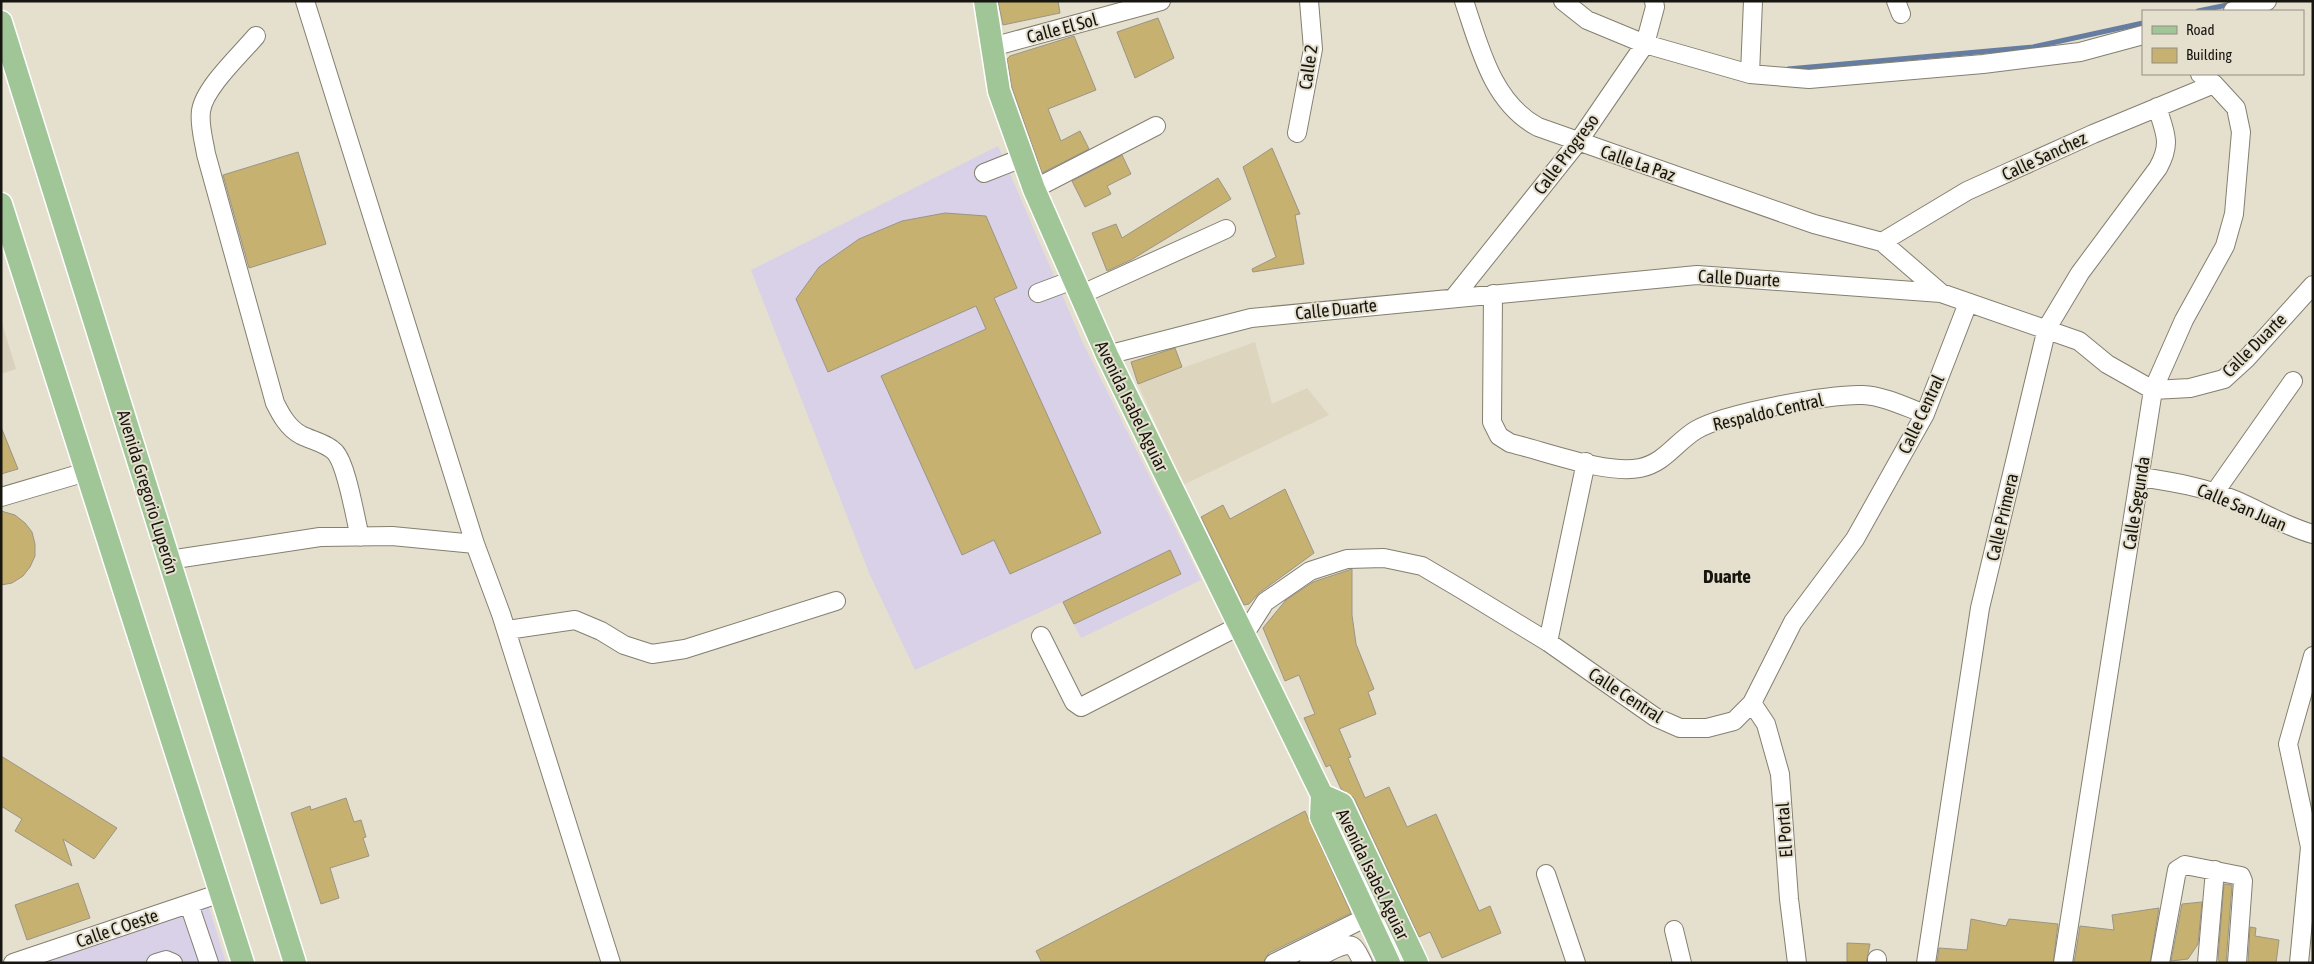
<svg xmlns="http://www.w3.org/2000/svg" width="2314" height="964" font-family="'Asap Condensed',sans-serif">
  <style>
    .built { fill: #ddd5bd }
    .industrial { fill: #d9d1bc }
    .medical { fill: #d8d1e7 }
    .lines { fill: none; stroke-linecap: round; stroke-linejoin: round }
    .stream { stroke: #657da1; stroke-width: 5 }
    .building { fill: #c7b171; stroke: #9a9585 }
    .minor-casing { stroke: #847f6f; stroke-width: 20 }
    .major-casing { stroke: #fff; stroke-width: 25 }
    .minor { stroke: #fff; stroke-width: 18 }
    .major { stroke: #a0c697; stroke-width: 22 }
    .labels { text-anchor: middle; dominant-baseline: central; stroke-width: 4; stroke-linejoin: round; paint-order: stroke }
    .street-label { font-size: 18px; fill: #17150f; stroke: #e5dfce }
    .neighbourhood-label { font-size: 19px; font-weight: bold; fill: #17150f; stroke: #e5dfce }
  </style>
  <rect width="100%" height="100%" fill="#e5dfce"/>
  <path class="built" d="M1255,342L1272,404L1307,388L1329,415L1183,485L1138,384Z"/>
  <path class="industrial" d="M1,320L16,369L1,374Z"/>
  <path class="medical" d="M998,146L1082,341L1201,580L1081,638L1062,602L915,670L870,575L751,270Z
    M206,898L226,963H34Z"/>
  <g class="lines">
    <path class="stream" d="M2198,11L2232,4
      M1788,69L2033,47L2143,23"/>
  </g>
  <path class="building" d="M998,1H1058L1060,13L1003,25Z
    M1158,18L1174,58L1135,78L1117,32Z
    M1074,36L1096,90L1048,109L1061,141L1080,131L1089,149L1042,173L1012,88L1007,59L1010,56Z
    M1272,148L1300,214L1295,215L1304,264L1253,272L1252,269L1276,257L1243,167Z
    M298,152L326,244L249,268L223,175Z
    M1122,155L1131,174L1107,186L1111,194L1085,207L1072,181Z
    M1218,178L1231,199L1131,260L1107,271L1092,233L1116,224L1122,238Z
    M945,213L986,216L1017,288L994,298L1101,533L1010,574L994,540L962,555L881,376L986,329L976,306L828,372L796,299L819,267L859,239L902,221Z
    M1175,348L1182,367L1138,384L1131,362Z
    M1,427L18,469L1,474Z
    M1285,489L1314,553L1259,593L1249,604L1244,605L1201,517L1223,505L1230,519Z
    M1,511L15,515L25,523L32,532L35,544V556L30,567L23,576L12,583L1,585Z
    M1170,550L1181,574L1074,624L1063,602Z
    M1352,569V615L1356,644L1374,689L1368,692L1376,714L1339,729L1351,757L1348,758L1365,798L1389,787L1407,827L1436,814L1479,911L1490,906L1501,933L1442,958L1430,932L1419,937L1354,798L1341,789L1330,765L1326,767L1304,718L1315,714L1299,675L1285,681L1263,628L1286,600L1313,582Z
    M1,756L117,828L94,859L63,839L72,866L15,831L22,819L1,806Z
    M346,798L354,822L361,820L366,837L363,838L369,856L330,868L339,898L321,904L291,813L310,806L311,810Z
    M1305,811L1351,913L1269,953L1263,963H1042L1036,951Z
    M78,883L90,918L27,940L15,905Z
    M2224,884L2232,885L2226,963H2220L2218,959Z
    M2202,902L2198,944L2188,959L2171,961L2182,904Z
    M2159,908L2150,963H2074L2080,926L2114,930L2112,915Z
    M1971,919L2006,926L2009,919L2058,924L2053,963H1937L1939,948L1967,950Z
    M2250,927L2256,928L2255,936L2279,940L2276,963H2248Z
    M1847,943L1870,944L1866,963H1847Z"/>
  <g class="lines">
    <defs>
      <path id="minor" d="M305,1L475,544
        M1464,1C1480,48 1492,102 1538,127L1814,224L1882,242L1941,293
        M1563,1L1587,20L1645,44L1750,74L1809,79L1983,64L2080,52L2143,35
        M1896,1L1901,14
        M2233,11L2267,1
        M256,36C241,54 204,88 201,111C199,125 204,141 206,154L275,403C281,415 288,428 301,435C313,441 326,443 335,452C347,465 355,518 360,537
        M992,47L1161,1
        M1750,74L1753,1
        M1297,133L1313,49L1309,1
        M984,173L1022,158
        M1034,189L1156,126
        M1882,242L1967,191L2093,134L2214,84
        M1038,293L1073,280
        M1493,294L1492,422L1499,436L1510,443C1544,451 1607,475 1640,468C1665,463 1676,442 1696,430C1725,413 1829,394 1863,395C1884,396 1906,407 1925,414
        M1080,295L1226,229
        M1455,296L1578,142L1645,44L1655,7L1654,1
        M1107,355L1251,318L1697,275L1941,293L2079,341L2107,364L2153,390L2190,388L2224,379L2247,358L2313,285
        M2141,477C2173,482 2204,487 2235,500C2261,511 2284,526 2313,534
        M2215,492L2293,381
        M1,497L86,472
        M169,560L320,537L392,536L475,544L501,614L611,963
        M507,630L575,620L601,631L624,645L652,654L685,649L836,601
        M1244,635L1265,602L1310,571L1347,559L1384,558L1422,566L1461,589L1548,642L1655,717L1680,728H1707L1734,721L1752,703L1793,622L1855,539L1925,414L1968,303
        M1041,636L1074,702L1081,707L1239,626
        M1548,642L1586,462
        M1752,703L1766,724L1780,774L1789,899L1797,963
        M1546,874L1576,963
        M189,904L209,963
        M1674,930L1682,963
        M13,963L221,893
        M156,963L166,960L173,963
        M1274,963L1367,917
        M1309,963C1318,958 1344,941 1352,946C1357,949 1360,958 1363,963
        M1877,963V959
        M1926,963L1980,608L2047,328L2080,273L2158,168C2172,143 2165,133 2157,107
        M2063,963L2153,390L2184,320L2225,246L2234,214L2241,132L2236,108L2214,84L2200,74
        M2160,963L2177,870L2185,865L2241,876L2243,881L2237,963
        M2207,963L2215,870
        M2299,963L2310,847L2288,744L2313,656"/>
      <path id="major" d="M985,1L999,91L1034,189L1107,355L1322,795L1321,817L1389,963
        M1,22L295,963
        M1,204L243,963
        M1322,795L1342,804L1417,963"/>
    </defs>
    <use href="#minor" class="minor-casing"/>
    <use href="#major" class="major-casing"/>
    <use href="#minor" class="minor"/>
    <use href="#major" class="major"/>
  </g>
  <g class="labels">
    <g class="street-label">
      <text transform="translate(1062 28) rotate(-15)">Calle El Sol</text>
      <text transform="translate(1308 67) rotate(-82)">Calle 2</text>
      <text transform="translate(1566 154) rotate(-53)">Calle Progreso</text>
      <text transform="translate(2044 156) rotate(-25)">Calle Sanchez</text>
      <text transform="translate(1638 163) rotate(19)">Calle La Paz</text>
      <text transform="translate(1739 278) rotate(3)">Calle Duarte</text>
      <text transform="translate(1336 309) rotate(-6)">Calle Duarte</text>
      <text transform="translate(2254 345) rotate(-45)">Calle Duarte</text>
      <text transform="translate(1132 406) rotate(64)">Avenida Isabel Aguiar</text>
      <text transform="translate(1768 412) rotate(-13)">Respaldo Central</text>
      <text transform="translate(1921 414) rotate(-65)">Calle Central</text>
      <text transform="translate(148 492) rotate(73)">Avenida Gregorio Luperón</text>
      <text transform="translate(2136 503) rotate(-81)">Calle Segunda</text>
      <text transform="translate(2242 507) rotate(23)">Calle San Juan</text>
      <text transform="translate(2002 517) rotate(-77)">Calle Primera</text>
      <text transform="translate(1626 695) rotate(33)">Calle Central</text>
      <text transform="translate(1784 830) rotate(-94)">El Portal</text>
      <text transform="translate(1373 874) rotate(64)">Avenida Isabel Aguiar</text>
      <text transform="translate(117 928) rotate(-19)">Calle C Oeste</text>
    </g>
    <g class="neighbourhood-label">
      <text x="1727" y="576">Duarte</text>
    </g>
  </g>
  <rect width="2314" height="964" fill="none" stroke="#17150f" stroke-width="5"/>
  <rect x="2142" y="10" width="162" height="65" fill="#e5dfce" stroke="#938e82"/>
  <rect x="2152" y="26" width="25" height="8" fill="#a0c697" stroke="#938e82"/>
  <text x="2186" y="35" font-size="15" fill="#17150f">Road</text>
  <rect x="2152" y="48" width="25" height="15" fill="#c7b171" stroke="#938e82"/>
  <text x="2186" y="60" font-size="15" fill="#17150f">Building</text>
</svg>
